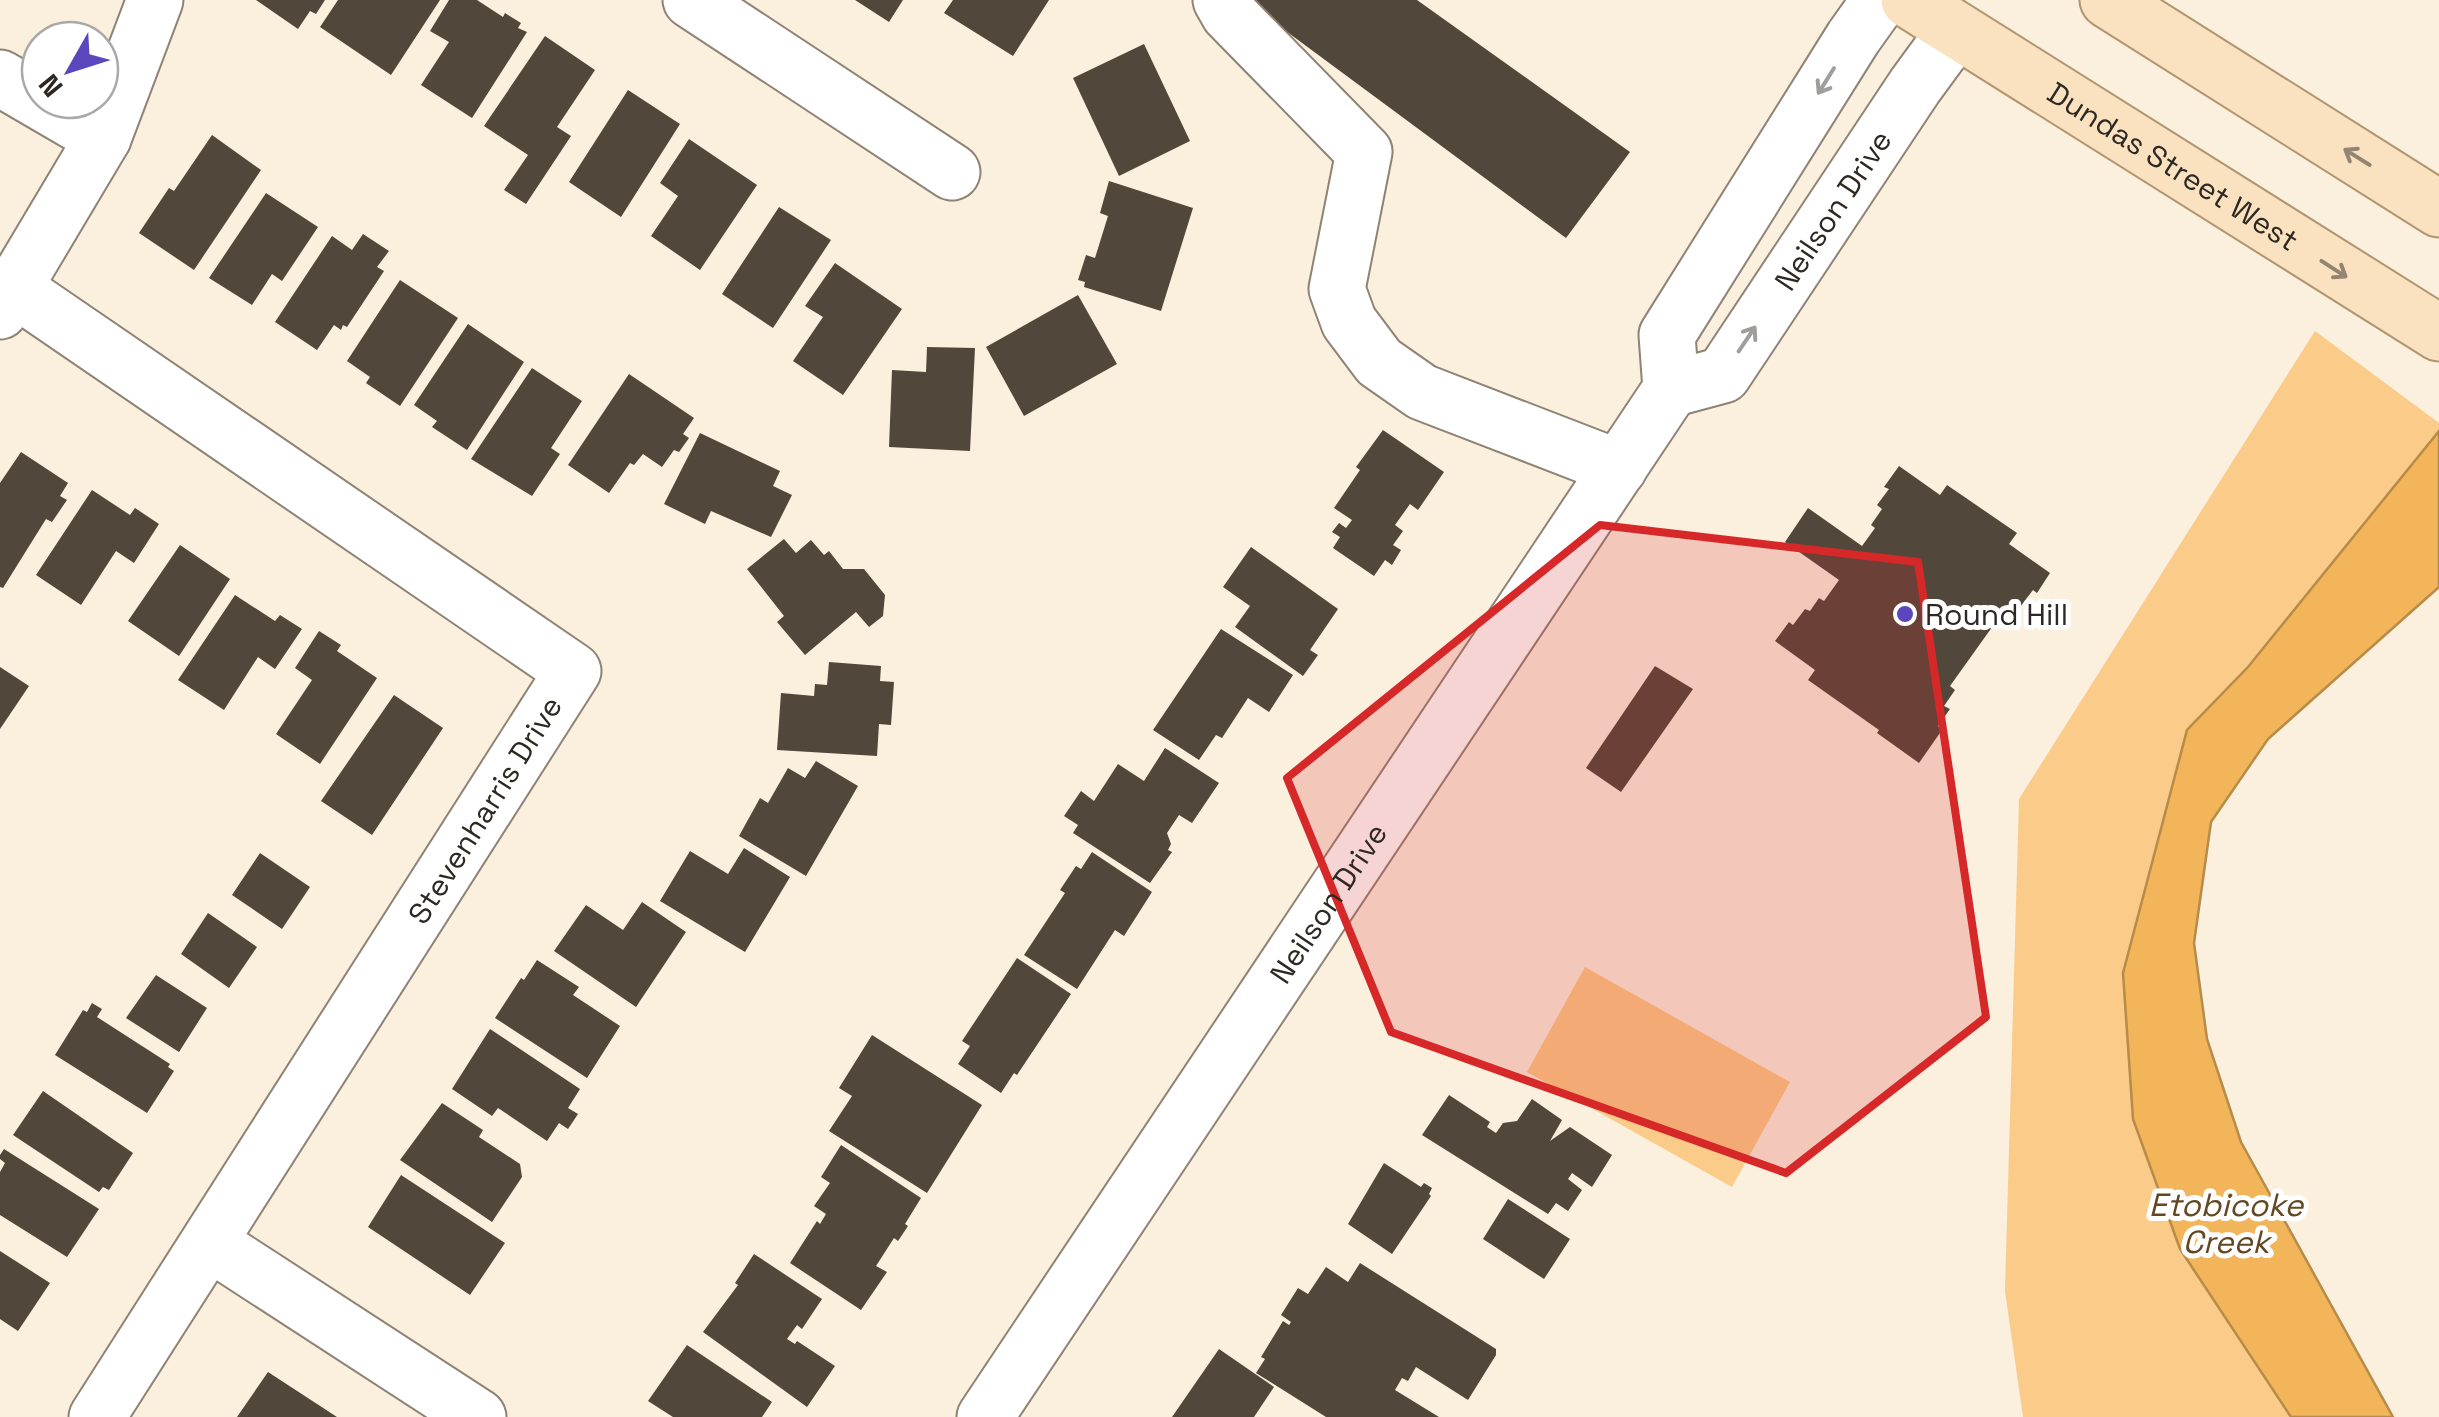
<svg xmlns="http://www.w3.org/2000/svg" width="2439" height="1417" font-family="'Space Grotesk',sans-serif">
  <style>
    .green { fill: #facb89 }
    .water { fill: #f2b55a; stroke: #b78b49; stroke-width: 2.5 }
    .building { fill: #51473a }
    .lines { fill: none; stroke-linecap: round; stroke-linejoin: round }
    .minor-casing { stroke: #8e8374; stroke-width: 59 }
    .major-casing { stroke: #b0956e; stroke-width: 59 }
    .minor { stroke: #fff; stroke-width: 55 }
    .major { stroke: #fae2c1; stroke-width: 55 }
    .oneway { stroke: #a09e9c }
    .oneway2 { stroke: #948572 }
    .marked { fill: #d62828; fill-opacity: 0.2; stroke: #d62828; stroke-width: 8; stroke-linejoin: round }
    .poi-dot { fill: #5b46be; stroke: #fff; stroke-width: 4 }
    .labels { text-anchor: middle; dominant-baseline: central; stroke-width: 10; stroke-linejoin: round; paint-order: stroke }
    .street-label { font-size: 30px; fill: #2d2822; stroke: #fff }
    .poi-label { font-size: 30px; fill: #2d2822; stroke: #fff; text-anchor: start }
    .water-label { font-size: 32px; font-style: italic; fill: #624923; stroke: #fff }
  </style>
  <rect width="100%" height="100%" fill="#fbefde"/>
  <path class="green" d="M2315,331L2439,423V431L2248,667L2187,730L2133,1119L2180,1249L2291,1417H2023L2005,1291L2019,799Z
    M1585,967L1790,1082L1732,1187L1527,1072Z"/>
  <path class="water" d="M2439,431V587L2268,739L2211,822L2194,943L2207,1039L2241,1142L2393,1417H2291L2180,1249L2133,1119L2123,973L2187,730L2248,667Z"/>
  <path class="building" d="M256,0H325L316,14L310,11L298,29Z
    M338,0H440L391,75L320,27Z
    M449,0H477L503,17L505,13L521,23L518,28L527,32L472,118L421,85L449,42L430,31Z
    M855,0H903L889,22Z
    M953,0H1049L1013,56L944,13Z
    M1244,0H1417L1630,152L1566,238Z
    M545,36L595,70L557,127L571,136L526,204L504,190L528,155L484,126Z
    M1144,44L1190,141L1119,176L1073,78Z
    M628,90L680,124L621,217L569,182Z
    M212,135L261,170L194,270L139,233L169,188L174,191Z
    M689,139L757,185L700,270L651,236L678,196L660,183Z
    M1109,181L1193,208L1161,311L1084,287L1085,282L1078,280L1086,255L1095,258L1108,216L1100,213Z
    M266,193L318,227L282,281L272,274L252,305L209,278Z
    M779,207L831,240L773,328L722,294Z
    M363,234L389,251L377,267L384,271L347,327L343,325L341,330L334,325L317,350L275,322L332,236L352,250Z
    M835,263L902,309L843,395L793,361L823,317L805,306Z
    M400,280L458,318L400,406L366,383L370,377L347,361Z
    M1078,295L1117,364L1024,416L986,347Z
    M468,324L524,362L467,450L432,427L437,421L414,405Z
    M927,347L975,348L970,451L889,447L892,370L926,372Z
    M532,368L582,401L551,448L560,454L532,496L471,459Z
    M629,374L694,418L683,434L689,438L679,452L674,450L662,467L643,454L634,465L630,463L609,493L568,465Z
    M1383,430L1444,472L1418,510L1410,504L1395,525L1403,531L1393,545L1401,550L1392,565L1385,560L1374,576L1333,548L1340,537L1332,532L1339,523L1346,528L1352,520L1334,508L1360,470L1356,467Z
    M700,433L780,471L773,486L792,495L771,537L711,511L705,524L664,504Z
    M21,452L68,483L60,496L67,500L52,522L46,519L3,588L0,587V483Z
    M1899,466L1940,495L1947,485L2017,533L2009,544L2050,573L2037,593L2033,590L2020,607L2016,604L2004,620L2000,616L1950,686L1955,690L1944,706L1950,709L1938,726L1942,730L1919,763L1877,733L1879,730L1808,680L1815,670L1775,641L1789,622L1793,625L1805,609L1810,611L1819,598L1824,601L1839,580L1785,542L1808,508L1862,546L1875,528L1871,525L1882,509L1877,505L1889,489L1884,487Z
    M92,490L130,515L135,508L159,524L134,563L116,551L81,605L36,575Z
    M784,539L796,553L811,540L824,555L829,551L843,569H864L885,595L883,616L869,627L856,612L805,655L777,622L784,616L747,569Z
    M180,545L230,579L179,656L128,621Z
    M1251,547L1338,609L1310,650L1318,655L1303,676L1235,627L1250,606L1223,587Z
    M235,595L275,621L280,615L302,629L275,669L258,657L224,710L178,680Z
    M1221,629L1293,675L1269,712L1248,698L1222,738L1216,735L1199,760L1153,730Z
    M319,631L341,645L337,651L377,678L320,764L276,734L312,680L295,668Z
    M829,662L881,666L880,681L894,682L891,725L879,724L877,756L777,750L781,693L814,696L815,684L827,685Z
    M1655,666L1693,689L1621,792L1586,768Z
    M0,667L29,686L0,729Z
    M394,695L443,728L372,835L321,801Z
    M1165,748L1219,783L1192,823L1179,815L1167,833L1171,844L1168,850L1172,852L1150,883L1073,833L1078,825L1064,816L1081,791L1094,801L1118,764L1144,781Z
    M816,761L858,786L806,876L739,836L760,798L768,803L788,768L805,778Z
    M744,848L790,877L745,952L660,901L690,851L728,874Z
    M1092,852L1152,892L1124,936L1115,930L1077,989L1024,955L1065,893L1060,890L1076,866L1081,869Z
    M260,853L310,887L282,929L232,895Z
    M642,902L686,932L636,1007L554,951L586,905L623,930Z
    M208,913L257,947L229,988L181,954Z
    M1017,958L1071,994L1017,1075L1014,1073L1001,1093L958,1064L970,1046L962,1041Z
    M537,960L579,987L573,995L620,1026L587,1078L495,1018L521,978L524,980Z
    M156,975L207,1008L179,1052L126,1018Z
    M92,1003L102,1009L97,1017L170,1064L168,1067L174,1071L147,1113L55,1055L83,1010L87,1012Z
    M490,1029L580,1089L568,1108L578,1114L568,1129L559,1123L547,1141L498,1108L492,1116L452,1089Z
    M872,1035L982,1105L927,1193L829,1131L852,1096L839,1088Z
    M43,1091L133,1153L109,1190L103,1187L99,1192L13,1135Z
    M1449,1095L1490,1122L1487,1127L1496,1133L1503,1123L1517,1121L1532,1099L1562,1120L1550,1141L1570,1127L1612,1155L1592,1187L1572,1173L1568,1179L1582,1190L1568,1211L1556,1203L1548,1214L1422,1135Z
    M442,1103L483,1130L479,1137L520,1164L522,1177L492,1222L400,1160Z
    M841,1145L921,1198L905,1224L908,1226L898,1241L894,1238L876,1266L887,1272L861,1310L790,1263L817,1221L820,1224L826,1214L814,1206L830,1183L821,1177Z
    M4,1149L99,1209L67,1257L0,1215V1172L5,1163L0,1159V1155Z
    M1384,1163L1421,1187L1424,1183L1432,1188L1429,1194L1431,1196L1392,1254L1348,1224Z
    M401,1175L505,1243L470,1295L368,1227Z
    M1508,1199L1570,1239L1544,1279L1483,1239Z
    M0,1251L50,1283L18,1331L0,1319Z
    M754,1254L822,1299L802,1329L797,1325L787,1339L795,1344L797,1341L835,1366L807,1407L703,1332L738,1285L735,1283Z
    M1360,1263L1496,1349V1355L1468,1400L1416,1367L1408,1381L1402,1378L1395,1390L1439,1417H1326L1256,1373L1265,1359L1261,1357L1283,1321L1289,1325L1291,1322L1281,1315L1298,1288L1308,1294L1326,1267L1348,1282Z
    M687,1345L772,1402L762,1417H673L648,1401Z
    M1219,1349L1274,1387L1254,1417H1172Z
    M268,1372L337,1417H237Z"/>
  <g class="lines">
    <defs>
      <g id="minor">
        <path d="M691,0L952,172"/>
        <path d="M1221,0L1229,14L1364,152L1337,289L1349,322L1379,362L1422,392L1619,468"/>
        <path d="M0,78L103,138"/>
        <path d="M15,289L573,671L97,1417"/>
        <path d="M0,311L103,138L155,0"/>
        <path id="s1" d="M1671,389L1723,375L1915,86L1956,30"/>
        <path d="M210,1243L478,1417"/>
        <path id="s2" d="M985,1417L1671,389L1667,335L1853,38L1880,0"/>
      </g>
      <g id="major">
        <path id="s3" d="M1909,0L2439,333"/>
        <path d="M2108,0L2439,209"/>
      </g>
    </defs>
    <use href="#minor" class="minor-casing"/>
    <use href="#major" class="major-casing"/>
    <use href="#minor" class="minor"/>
    <use href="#major" class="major"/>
  </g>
  <defs><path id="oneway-shaft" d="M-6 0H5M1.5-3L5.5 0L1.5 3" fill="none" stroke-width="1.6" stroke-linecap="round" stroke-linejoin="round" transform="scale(2.5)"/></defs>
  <g class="oneway">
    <use href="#oneway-shaft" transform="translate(1826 81) rotate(122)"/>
    <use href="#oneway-shaft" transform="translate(1747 339) rotate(-56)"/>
  </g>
  <g class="oneway2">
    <use href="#oneway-shaft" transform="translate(2357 157) rotate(-148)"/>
    <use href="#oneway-shaft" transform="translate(2334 269) rotate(33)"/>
  </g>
  <path class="marked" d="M1600,525L1918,562L1986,1017L1786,1173L1391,1032L1287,778Z"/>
  <circle class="poi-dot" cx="1905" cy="614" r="10"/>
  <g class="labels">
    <g class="street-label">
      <text stroke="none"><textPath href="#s3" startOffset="312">Dundas Street West</textPath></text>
      <text stroke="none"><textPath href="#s1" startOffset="252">Neilson Drive</textPath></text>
      <text transform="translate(485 810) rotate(-58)">Stevenharris Drive</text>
      <text stroke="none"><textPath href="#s2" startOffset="618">Neilson Drive</textPath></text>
    </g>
    <g class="poi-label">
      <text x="1925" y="614">Round Hill</text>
    </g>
    <g class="water-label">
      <text x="2226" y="1205">Etobicoke<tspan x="2226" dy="37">Creek</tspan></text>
    </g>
  </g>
  <g transform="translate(70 70) rotate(231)"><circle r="48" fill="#ffffff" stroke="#aba9a7" stroke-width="2.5"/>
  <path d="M0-8L18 38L0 25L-18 38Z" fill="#5b46be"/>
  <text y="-15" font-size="28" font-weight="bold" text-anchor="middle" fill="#2d2822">N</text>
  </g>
</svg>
